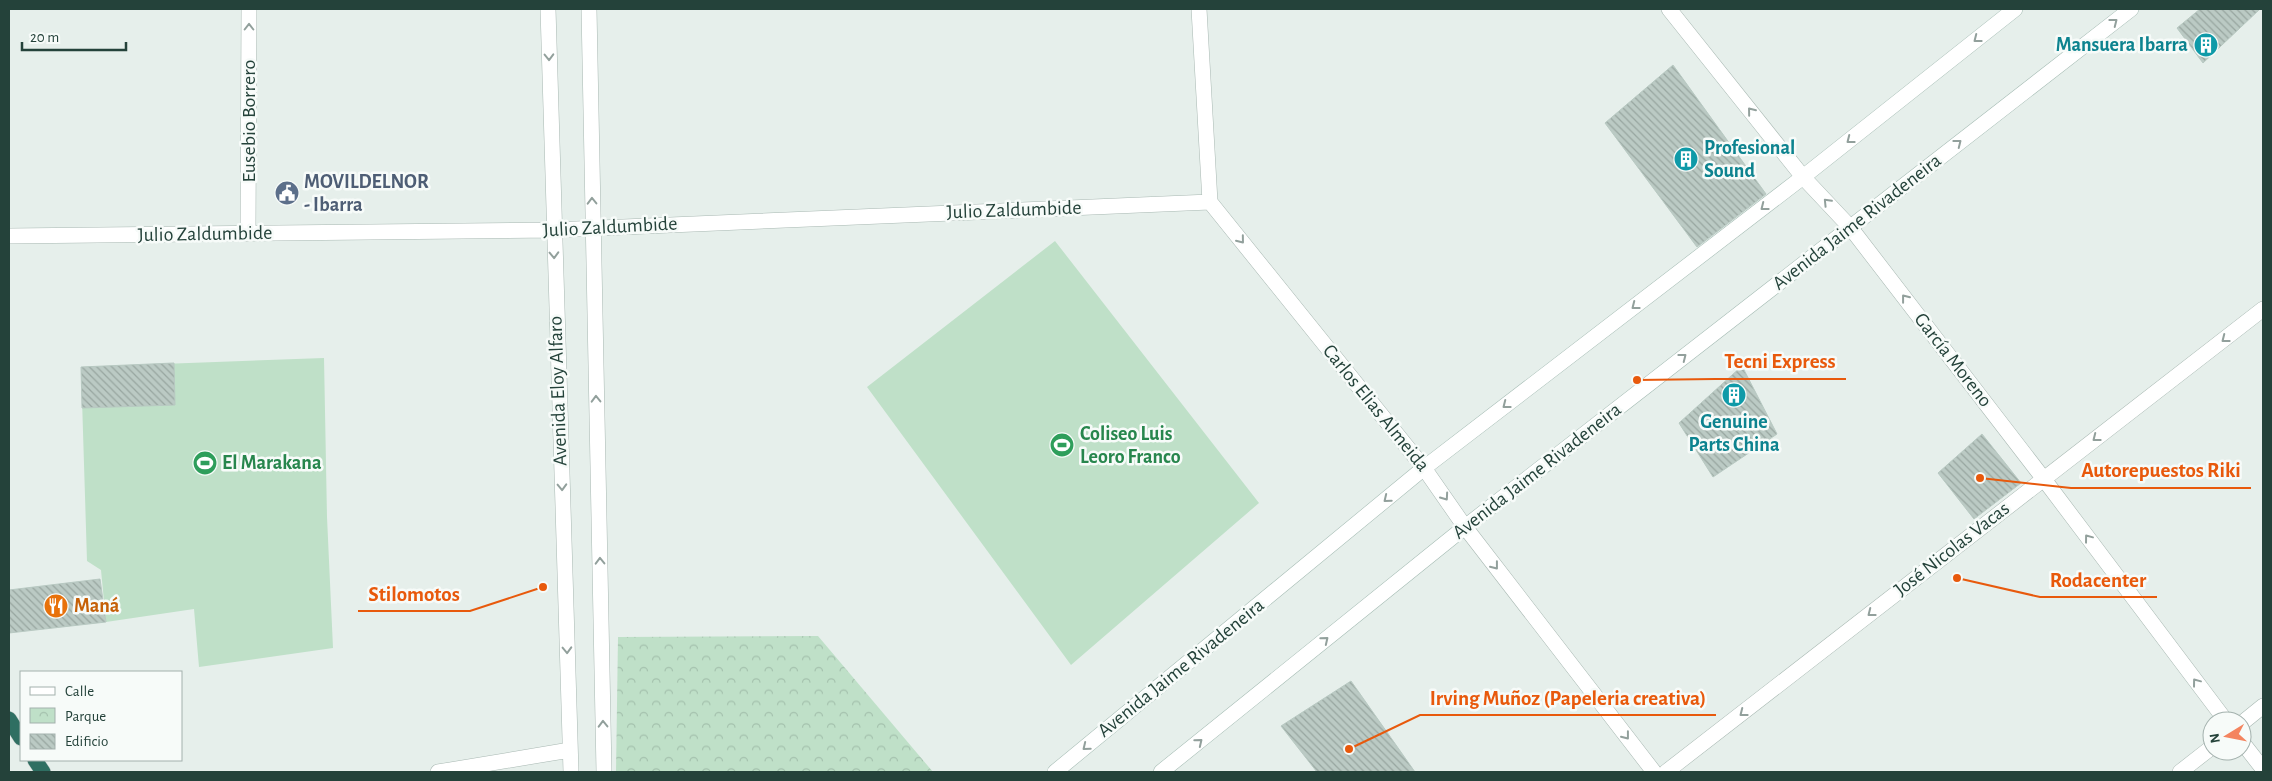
<svg xmlns="http://www.w3.org/2000/svg" width="2272" height="781" font-family="'Alegreya Sans',sans-serif">
  <style>
    .park { fill: url(#park-crowns) }
    .pitch { fill: #bfe0c8 }
    .building { fill: url(#building-back-hatch); stroke: #b8c9c2 }
    .lines { fill: none; stroke-linecap: round; stroke-linejoin: round }
    .street-casing { stroke: #a8b8b2; stroke-width: 16 }
    .secondary-casing { stroke: #a4bbb3; stroke-width: 16 }
    .highway-casing { stroke: #c2cac8; stroke-width: 16 }
    .street { stroke: #fff; stroke-width: 15 }
    .secondary { stroke: #fff; stroke-width: 15 }
    .highway { stroke: #2f6f62; stroke-width: 15 }
    .oneway { stroke: #92a09c }
    .labels { text-anchor: middle; dominant-baseline: central; stroke-width: 5; stroke-linejoin: round; paint-order: stroke }
    .culture-label { font-size: 20px; font-weight: bold; fill: #0d838f; stroke: #f7fbf9; text-anchor: end }
    .street-label { font-size: 20px; fill: #24423a; stroke: #f7fbf9 }
    .service-label { font-size: 20px; font-weight: bold; fill: #4e5e75; stroke: #f7fbf9; text-anchor: start }
    .leisure-label { font-size: 20px; font-weight: bold; fill: #27864d; stroke: #f7fbf9; text-anchor: start }
    .food-label { font-size: 20px; font-weight: bold; fill: #c56008; stroke: #f7fbf9; text-anchor: start }
    .leader { fill: none; stroke: #e8590c; stroke-width: 2 }
    .callout-dot { fill: #e8590c; stroke: #f7fbf9; stroke-width: 2 }
    .callout-label { font-size: 21px; text-anchor: middle; font-weight: bold; fill: #e8590c; stroke: #f7fbf9; stroke-width: 5; stroke-linejoin: round; paint-order: stroke }
  </style>
  <defs>
    <pattern id="park-crowns" width="20" height="18" patternUnits="userSpaceOnUse" patternTransform="scale(1.25)"><rect width="20" height="18" fill="#bfe0c8"/><path d="M2 6a3 3 0 1 1 6 0M12 15a3 3 0 1 1 6 0" fill="none" stroke="#a4c1ad"/></pattern>
    <pattern id="building-back-hatch" width="6" height="6" patternUnits="userSpaceOnUse" patternTransform="scale(1.25)"><rect width="6" height="6" fill="#bbcac4"/><path d="M-1 5l2 2M0 0l6 6M5-1l2 2" fill="none" stroke="#98a6a0"/></pattern>
  </defs>
  <rect width="100%" height="100%" fill="#e6efeb"/>
  <path class="park" d="M818,636L933,772H616L618,637Z"/>
  <path class="pitch" d="M1055,241L1259,503L1071,665L867,387Z
    M324,358L327,517L333,648L199,667L194,609L106,622L101,570L87,561L81,367Z"/>
  <path class="building" d="M2200,9H2260L2203,63L2177,28Z
    M1673,65L1766,194L1697,247L1605,123Z
    M174,363L175,405L82,408L81,367Z
    M1742,366L1777,434L1713,477L1679,423Z
    M1982,434L2021,483L1974,519L1938,473Z
    M100,579L106,622L9,633V590Z
    M1351,681L1415,772H1317L1281,726Z"/>
  <g class="lines">
    <defs>
      <path id="street" d="M548,9L571,772
        M589,9L604,772
        M1199,9L1210,202L1424,468L1465,527L1654,772
        M1669,9L1803,177L1850,227L2043,478L2226,721
        M248,234L249,9
        M9,236L553,230L1210,202
        M2242,723L2263,706
        M2242,742L2263,769
        M438,772L570,750
        M1666,772L2263,309
        M2180,772L2212,747"/>
      <path id="secondary" d="M1055,772L1424,468L1803,177L2015,9
        M1161,772L1465,527L2131,9"/>
      <path id="highway" d="M9,719L21,738
        M35,760L43,772"/>
    </defs>
    <use href="#street" class="street-casing"/>
    <use href="#secondary" class="secondary-casing"/>
    <use href="#highway" class="highway-casing"/>
    <use href="#street" class="street"/>
    <use href="#secondary" class="secondary"/>
    <use href="#highway" class="highway"/>
  </g>
  <defs><path id="oneway-chevron" d="M-2-3.5L2.5 0L-2 3.5" fill="none" stroke-width="1.6" stroke-linecap="round" stroke-linejoin="round" transform="scale(1.25)"/></defs>
  <g class="oneway">
    <use href="#oneway-chevron" transform="translate(2114 22) rotate(-38)"/>
    <use href="#oneway-chevron" transform="translate(249 27) rotate(-90)"/>
    <use href="#oneway-chevron" transform="translate(1977 39) rotate(142)"/>
    <use href="#oneway-chevron" transform="translate(549 57) rotate(89)"/>
    <use href="#oneway-chevron" transform="translate(1751 111) rotate(-129)"/>
    <use href="#oneway-chevron" transform="translate(1850 140) rotate(142)"/>
    <use href="#oneway-chevron" transform="translate(1958 143) rotate(-38)"/>
    <use href="#oneway-chevron" transform="translate(592 201) rotate(-91)"/>
    <use href="#oneway-chevron" transform="translate(1827 202) rotate(-134)"/>
    <use href="#oneway-chevron" transform="translate(1764 207) rotate(142)"/>
    <use href="#oneway-chevron" transform="translate(1241 240) rotate(51)"/>
    <use href="#oneway-chevron" transform="translate(554 255) rotate(88)"/>
    <use href="#oneway-chevron" transform="translate(1905 298) rotate(-128)"/>
    <use href="#oneway-chevron" transform="translate(1635 306) rotate(142)"/>
    <use href="#oneway-chevron" transform="translate(2225 339) rotate(142)"/>
    <use href="#oneway-chevron" transform="translate(1683 357) rotate(-38)"/>
    <use href="#oneway-chevron" transform="translate(596 399) rotate(-91)"/>
    <use href="#oneway-chevron" transform="translate(1506 405) rotate(142)"/>
    <use href="#oneway-chevron" transform="translate(2096 438) rotate(142)"/>
    <use href="#oneway-chevron" transform="translate(562 487) rotate(88)"/>
    <use href="#oneway-chevron" transform="translate(1445 497) rotate(55)"/>
    <use href="#oneway-chevron" transform="translate(1387 499) rotate(141)"/>
    <use href="#oneway-chevron" transform="translate(2088 538) rotate(-127)"/>
    <use href="#oneway-chevron" transform="translate(600 561) rotate(-91)"/>
    <use href="#oneway-chevron" transform="translate(1495 566) rotate(52)"/>
    <use href="#oneway-chevron" transform="translate(1871 613) rotate(142)"/>
    <use href="#oneway-chevron" transform="translate(1325 640) rotate(-39)"/>
    <use href="#oneway-chevron" transform="translate(567 650) rotate(88)"/>
    <use href="#oneway-chevron" transform="translate(2196 682) rotate(-127)"/>
    <use href="#oneway-chevron" transform="translate(1743 713) rotate(142)"/>
    <use href="#oneway-chevron" transform="translate(603 724) rotate(-91)"/>
    <use href="#oneway-chevron" transform="translate(1626 736) rotate(52)"/>
    <use href="#oneway-chevron" transform="translate(1199 742) rotate(-39)"/>
    <use href="#oneway-chevron" transform="translate(1086 747) rotate(141)"/>
  </g>
  <defs>
    <symbol id="building-disc" viewBox="-11 -11 22 22"><circle r="9.5" fill="#0f9aa8" stroke="#f7fbf9"/><path d="M-4-6H4V6H1V3H-1V6H-4ZM-2.5-4.3h1.7v1.8h-1.7ZM.8-4.3h1.7v1.8H.8ZM-2.5-1h1.7V.8h-1.7ZM.8-1h1.7V.8H.8Z" fill="#fff"/></symbol>
    <symbol id="civic-disc" viewBox="-11 -11 22 22"><circle r="9.5" fill="#5c6f8a" stroke="#f7fbf9"/><path d="M-.6-6.5H3V-4.5H.6V-3L4-1V1h2V6H-6V1h2V-1L-.6-3ZM-1.2 2.5V6h2.4V2.5Z" fill="#fff"/></symbol>
    <symbol id="stadium-disc" viewBox="-11 -11 22 22"><circle r="9.5" fill="#2e9e5b" stroke="#f7fbf9"/><path d="M0-5a6.5 5 0 1 0 0 10a6.5 5 0 1 0 0-10ZM-3.5-1.8h7v3.6h-7Z" fill="#fff"/></symbol>
    <symbol id="restaurant-disc" viewBox="-11 -11 22 22"><circle r="9.5" fill="#e8710a" stroke="#f7fbf9"/><path d="M-5-6h1v4h1v-4h1v4h1v-4h1v5L-1.5 .5V6h-2V.5L-5-1ZM5-6V6H3V1.5H1.5Q1.5-4 5-6Z" fill="#fff"/></symbol>
  </defs>
  <g fill-rule="evenodd">
    <use href="#building-disc" x="2192" y="31" width="28" height="28"/>
    <use href="#building-disc" x="1672" y="145" width="28" height="28"/>
    <use href="#civic-disc" x="273" y="179" width="28" height="28"/>
    <use href="#building-disc" x="1720" y="381" width="28" height="28"/>
    <use href="#stadium-disc" x="1048" y="431" width="28" height="28"/>
    <use href="#stadium-disc" x="191" y="449" width="28" height="28"/>
    <use href="#restaurant-disc" x="42" y="592" width="28" height="28"/>
  </g>
  <g class="labels">
    <g class="culture-label">
      <text x="2188" y="45">Mansuera Ibarra</text>
      <text x="1704" y="148" text-anchor="start">Profesional<tspan x="1704" dy="23">Sound</tspan></text>
      <text x="1734" y="422" text-anchor="middle">Genuine<tspan x="1734" dy="23">Parts China</tspan></text>
    </g>
    <g class="street-label">
      <text transform="translate(249 121) rotate(-90)">Eusebio Borrero</text>
      <text transform="translate(1014 210) rotate(-2)">Julio Zaldumbide</text>
      <text transform="translate(1857 222) rotate(-38)">Avenida Jaime Rivadeneira</text>
      <text transform="translate(610 227) rotate(-3)">Julio Zaldumbide</text>
      <text transform="translate(205 234) rotate(-1)">Julio Zaldumbide</text>
      <text transform="translate(1953 360) rotate(52)">García Moreno</text>
      <text transform="translate(558 391) rotate(-92)">Avenida Eloy Alfaro</text>
      <text transform="translate(1376 408) rotate(51)">Carlos Elias Almeida</text>
      <text transform="translate(1537 471) rotate(-38)">Avenida Jaime Rivadeneira</text>
      <text transform="translate(1952 549) rotate(-38)">José Nicolas Vacas</text>
      <text transform="translate(1181 668) rotate(-39)">Avenida Jaime Rivadeneira</text>
    </g>
    <g class="service-label">
      <text x="304" y="182">MOVILDELNOR<tspan x="304" dy="23">- Ibarra</tspan></text>
    </g>
    <g class="leisure-label">
      <text x="1080" y="434">Coliseo Luis<tspan x="1080" dy="23">Leoro Franco</tspan></text>
      <text x="222" y="463">El Marakana</text>
    </g>
    <g class="food-label">
      <text x="74" y="606">Maná</text>
    </g>
  </g>
  <path class="leader" d="M1637 380L1715 379H1846M1980 478L2071 488H2251M1957 578L2040 597H2157M543 587L470 611H358M1349 749L1420 715H1716"/>
  <g class="callout-dot">
    <circle cx="1637" cy="380" r="5"/>
    <circle cx="1980" cy="478" r="5"/>
    <circle cx="1957" cy="578" r="5"/>
    <circle cx="543" cy="587" r="5"/>
    <circle cx="1349" cy="749" r="5"/>
  </g>
  <g class="callout-label">
    <text x="1780" y="368">Tecni Express</text>
    <text x="2161" y="477">Autorepuestos Riki</text>
    <text x="2098" y="587">Rodacenter</text>
    <text x="414" y="601">Stilomotos</text>
    <text x="1568" y="705">Irving Muñoz (Papeleria creativa)</text>
  </g>
  <rect width="2272" height="781" fill="none" stroke="#24423a" stroke-width="20"/>
  <rect x="20" y="671" width="162" height="90" fill="#f7fbf9" stroke="#a3b1ad"/>
  <rect x="30" y="687" width="25" height="8" fill="#ffffff" stroke="#a3b1ad"/>
  <text x="65" y="696" font-size="15" fill="#24423a">Calle</text>
  <rect x="30" y="708" width="25" height="15" fill="url(#park-crowns)" stroke="#a3b1ad"/>
  <text x="65" y="721" font-size="15" fill="#24423a">Parque</text>
  <rect x="30" y="734" width="25" height="15" fill="url(#building-back-hatch)" stroke="#a3b1ad"/>
  <text x="65" y="746" font-size="15" fill="#24423a">Edificio</text>
  <g transform="translate(2227 736) rotate(260)"><circle r="24" fill="#f7fbf9" stroke="#a3b1ad"/>
  <path d="M0-4L9 19L0 12L-9 19Z" fill="#f4845f"/>
  <text y="-8" font-size="14" font-weight="bold" text-anchor="middle" fill="#24423a">N</text>
  </g>
  <path d="M22 42v8h104v-8" fill="none" stroke="#24423a" stroke-width="2.5"/>
  <text x="30" y="42" font-size="15" fill="#24423a" stroke="#f7fbf9" stroke-width="4" paint-order="stroke">20 m</text>
</svg>
